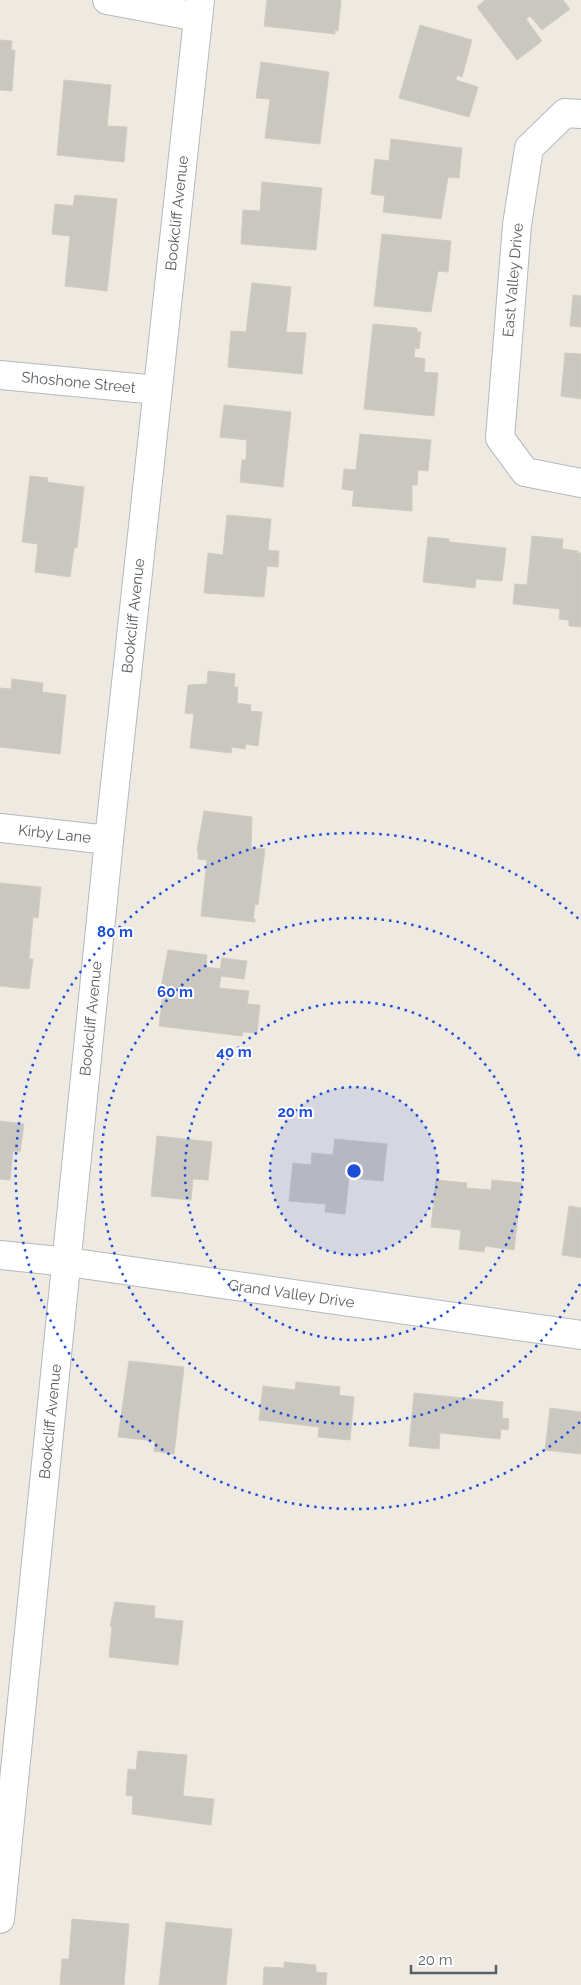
<svg xmlns="http://www.w3.org/2000/svg" width="581" height="1985" font-family="Raleway,sans-serif">
  <style>
    .building { fill: #cac7c1; stroke: #d2cbc0 }
    .lines { fill: none; stroke-linecap: round; stroke-linejoin: round }
    .minor-casing { stroke: #b4b9bd; stroke-width: 30 }
    .minor { stroke: #fff; stroke-width: 28 }
    .ring { fill: none; stroke: #1d4ed8; stroke-width: 2.5; stroke-dasharray: 2.5 5 }
    .labels { text-anchor: middle; dominant-baseline: central; stroke-width: 4; stroke-linejoin: round; paint-order: stroke }
    .street-label { font-size: 15px; fill: #5a5f63; stroke: #fff }
    .centre { fill: #1d4ed8; stroke: #fff; stroke-width: 2.5 }
    .ring-label { font-size: 15px; text-anchor: middle; font-weight: bold; fill: #1d4ed8; stroke: #fff; stroke-width: 4; stroke-linejoin: round; paint-order: stroke }
  </style>
  <rect width="100%" height="100%" fill="#eeeae2"/>
  <path class="building" d="M267,0H341L338,31L335,30V34L264,26Z
    M485,0H563L570,9L542,30L530,16L526,19L542,41L517,60L477,7Z
    M420,25L472,40L462,77L457,75L456,80L478,87L469,117L399,98Z
    M0,40L12,41L11,50H15L12,91L0,90Z
    M261,62L329,72L320,144L265,138L270,99L256,98Z
    M64,80L111,85L107,126L127,127L124,162L57,155Z
    M391,139L462,148L459,178L448,177L441,219L383,212L385,196L371,194L375,159L389,161Z
    M262,182L322,188L316,250L241,244L243,210L260,211Z
    M75,195L117,199L107,291L65,286L70,236L52,234L55,204L73,206Z
    M382,234L451,241L448,272L438,271L431,312L374,306Z
    M252,283L291,287L286,332L306,333L302,374L228,367L231,331L246,332Z
    M573,295L581,296V327L570,326Z
    M373,324L417,328V332H421L419,349L415,348L414,357L425,359L424,372L438,373L434,416L364,409Z
    M565,353L581,354V399L561,396Z
    M224,405L291,412L283,487L240,482L242,460H246L247,440L220,437Z
    M360,434L431,440L428,471L418,470L417,485H412V511L352,506L354,491L342,489L344,469L356,470Z
    M30,476L48,478L47,482L84,487L77,548H74L70,577L35,572L38,544L22,542Z
    M227,515L271,519L268,550L279,551L278,567L267,566L264,597L204,593L208,553L223,555Z
    M532,536L563,539L562,549L578,551L577,553H581V627L569,626V620L559,619L560,609L513,604L515,584L527,585Z
    M428,537L449,539V542L506,548L502,581L476,579L475,588L423,582Z
    M208,671L235,674L234,687H238L237,703L251,705L250,711L262,712L258,746L246,744L245,749L232,747L231,753L190,748L194,714L185,713L188,685L207,684Z
    M12,679L43,683L42,692L66,695L60,754L0,747V688L11,689Z
    M204,811L252,817L251,848L265,849L258,905L255,904L253,919H255V922L201,916L207,860L198,859V850H197Z
    M0,883L41,887L38,918L33,917L29,959H33L29,989L0,986Z
    M168,950L207,955L206,967L220,969L222,958L247,961L244,979L221,976L219,988L249,991L247,1004L260,1005L257,1033L243,1032L242,1036L159,1026L163,994L160,993Z
    M0,1121L24,1124L20,1152L13,1151L10,1180L0,1179Z
    M157,1136L212,1142L208,1180L193,1179L191,1200L151,1196Z
    M335,1139L387,1144L383,1181L349,1178L345,1214L325,1212L326,1204L289,1201L293,1163L311,1165L312,1153L333,1155Z
    M436,1180L467,1183L466,1188L491,1190L492,1180L522,1183L514,1250L485,1246L484,1252L459,1249L461,1230L431,1227Z
    M569,1206L581,1208V1258L562,1255Z
    M129,1361L184,1367L174,1454L154,1451L155,1441L118,1437Z
    M296,1382L340,1387L339,1395L354,1397L350,1440L318,1437L319,1427L259,1420L263,1386L295,1390Z
    M414,1393L503,1402L502,1418L509,1419L508,1430L501,1429L500,1439L440,1433L439,1449L409,1446Z
    M550,1408L581,1412V1454L545,1450Z
    M115,1602L155,1606L154,1618L183,1621L178,1665L109,1657L112,1627L110,1626Z
    M138,1751L187,1755L183,1796L214,1799L211,1825L132,1814L133,1796L126,1795L128,1769L136,1770Z
    M72,1919L129,1924L124,1985H60L62,1959H69Z
    M166,1922L232,1929L226,1985H159Z
    M284,1962L316,1965V1972L327,1973L326,1985H263L264,1967L284,1968Z"/>
  <g class="lines">
    <defs>
      <g id="minor">
        <path d="M107,0L198,17"/>
        <path d="M581,114L565,113L529,148L517,225L500,438L525,472L581,483"/>
        <path id="s1" d="M0,375L157,390"/>
        <path id="s2" d="M0,828L109,840"/>
        <path id="s3" d="M0,1255L68,1262L581,1335"/>
        <path id="s4" d="M0,1919L109,840L200,0"/>
      </g>
    </defs>
    <use href="#minor" class="minor-casing"/>
    <use href="#minor" class="minor"/>
  </g>
  <circle cx="354" cy="1171" r="84" fill="#1d4ed8" fill-opacity=".12"/>
  <g class="ring">
    <circle cx="354" cy="1171" r="84"/>
    <circle cx="354" cy="1171" r="169"/>
    <path d="M580 1284A253 253 0 1 1 580 1058"/>
    <path d="M580 1422A338 338 0 1 1 580 920"/>
  </g>
  <g class="labels">
    <g class="street-label">
      <text stroke="none"><textPath href="#s4" startOffset="1715">Bookcliff Avenue</textPath></text>
      <text transform="translate(513 280) rotate(-85)">East Valley Drive</text>
      <text stroke="none"><textPath href="#s1" startOffset="79">Shoshone Street</textPath></text>
      <text stroke="none"><textPath href="#s4" startOffset="1310">Bookcliff Avenue</textPath></text>
      <text stroke="none"><textPath href="#s2" startOffset="55">Kirby Lane</textPath></text>
      <text stroke="none"><textPath href="#s4" startOffset="905">Bookcliff Avenue</textPath></text>
      <text stroke="none"><textPath href="#s3" startOffset="294">Grand Valley Drive</textPath></text>
      <text stroke="none"><textPath href="#s4" startOffset="500">Bookcliff Avenue</textPath></text>
    </g>
  </g>
  <circle cx="354" cy="1171" r="8" class="centre"/>
  <g class="ring-label">
    <text x="115" y="937">80 m</text>
    <text x="175" y="997">60 m</text>
    <text x="234" y="1057">40 m</text>
    <text x="295" y="1117">20 m</text>
  </g>
  <path d="M411 1965v8h85v-8" fill="none" stroke="#5a5f63" stroke-width="2.5"/>
  <text x="418" y="1965" font-size="15" fill="#5a5f63" stroke="#ffffff" stroke-width="4" paint-order="stroke">20 m</text>
</svg>
